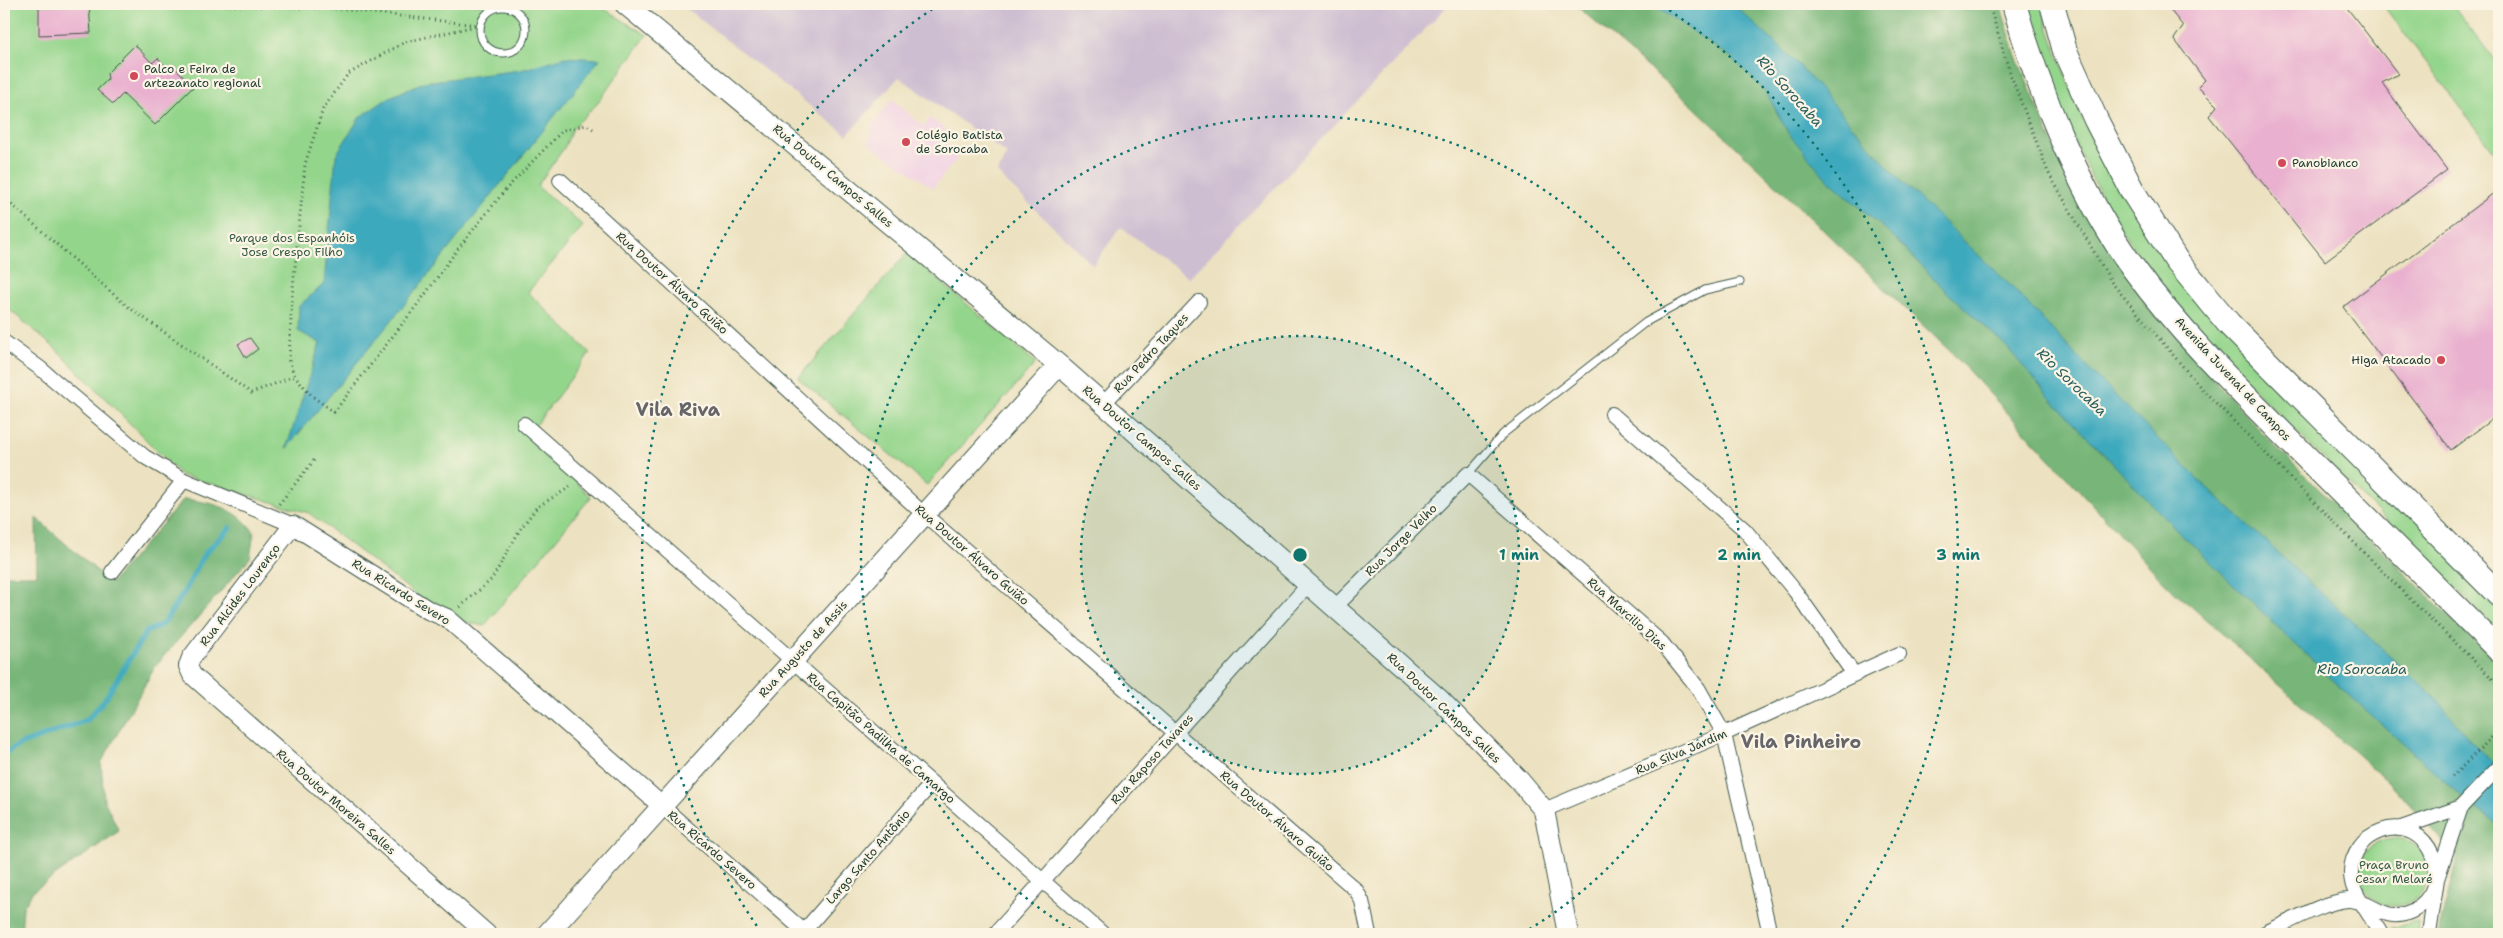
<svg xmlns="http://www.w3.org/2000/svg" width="2503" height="938" font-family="'Shantell Sans',sans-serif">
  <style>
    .built { fill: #f1d0e3 }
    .industrial { fill: #cebed1 }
    .green { fill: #94d58c; stroke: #5a8960 }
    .forest { fill: #77b678; stroke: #4b7a56 }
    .water { fill: #3da9bd; stroke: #2e7378 }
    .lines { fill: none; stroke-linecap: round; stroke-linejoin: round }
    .stream { stroke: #3da9bd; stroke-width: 5.5 }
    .building { fill: #e9b0cf }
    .service-casing { stroke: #3e5649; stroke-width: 9 }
    .minor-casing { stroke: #3e5649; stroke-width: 16 }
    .tertiary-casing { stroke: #3e5649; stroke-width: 20 }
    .secondary-casing { stroke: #3e5649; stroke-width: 22 }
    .trunk-casing { stroke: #3e5649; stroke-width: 26 }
    .path { stroke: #3e5649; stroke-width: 3; stroke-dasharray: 1 4; stroke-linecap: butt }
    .service { stroke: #fff; stroke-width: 7 }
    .minor { stroke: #fff; stroke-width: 14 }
    .tertiary { stroke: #fff; stroke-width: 18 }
    .secondary { stroke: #fff; stroke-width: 20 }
    .trunk { stroke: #fff; stroke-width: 24 }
    .ring { fill: none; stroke: #0f766e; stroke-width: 2.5; stroke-dasharray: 2.5 5 }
    .poi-dot { fill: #d1495b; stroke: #fcf5e5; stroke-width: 2 }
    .labels { text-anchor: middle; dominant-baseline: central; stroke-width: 4.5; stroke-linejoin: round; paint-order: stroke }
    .poi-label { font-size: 12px; fill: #1f3d34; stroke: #fcf5e5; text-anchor: start }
    .street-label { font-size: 12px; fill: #1f3d34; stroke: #fcf5e5 }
    .park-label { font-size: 12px; fill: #365b46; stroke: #fcf5e5 }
    .water-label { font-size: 14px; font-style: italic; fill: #285d5d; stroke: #fcf5e5 }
    .district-label { font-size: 18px; font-weight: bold; fill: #66656a; stroke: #fcf5e5 }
    .centre { fill: #0f766e; stroke: #fcf5e5; stroke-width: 2.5 }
    .ring-label { font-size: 15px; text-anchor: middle; font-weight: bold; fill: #0f766e; stroke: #fcf5e5; stroke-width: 4.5; stroke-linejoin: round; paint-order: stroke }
  </style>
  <rect width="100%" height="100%" fill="#fcf5e5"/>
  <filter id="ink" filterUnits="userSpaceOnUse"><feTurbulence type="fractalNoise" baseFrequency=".02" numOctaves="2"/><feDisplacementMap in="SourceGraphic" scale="10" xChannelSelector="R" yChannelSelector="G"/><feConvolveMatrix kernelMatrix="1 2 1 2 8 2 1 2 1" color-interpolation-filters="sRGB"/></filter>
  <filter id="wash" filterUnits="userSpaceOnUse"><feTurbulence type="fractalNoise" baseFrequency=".0096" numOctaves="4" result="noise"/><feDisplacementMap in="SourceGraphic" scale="20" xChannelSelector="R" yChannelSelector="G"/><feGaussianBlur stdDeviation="1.12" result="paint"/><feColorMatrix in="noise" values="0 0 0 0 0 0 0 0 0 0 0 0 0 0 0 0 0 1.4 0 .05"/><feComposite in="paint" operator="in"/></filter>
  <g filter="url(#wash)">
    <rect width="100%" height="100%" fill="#ece2c1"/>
    <path class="built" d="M892,99L924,127L930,118L947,130L940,140L959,156L933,188L869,144L872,126Z"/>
    <path class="industrial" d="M681,4H1449L1189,278L1121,227L1093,265L997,173L1007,154L899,77L847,135Z"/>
    <path class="green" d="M4,4H596L647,35L596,105L573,128L564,148L537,186L583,226L528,292L590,353L530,433L591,497L484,626L447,618L309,513L181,475L57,350L4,305Z
      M2024,4H2041C2061,69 2085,130 2118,190L2499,603V631C2438,571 2377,511 2316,451C2252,388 2188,325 2136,252C2084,178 2051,90 2024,4Z
      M2382,4H2452L2499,66V158Z
      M907,253L1036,363L927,485L798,378Z
      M2360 872a34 34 0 1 1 68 0a34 34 0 1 1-68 0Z
      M2418,921L2417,934H2393L2391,930L2392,928Z"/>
    <path class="forest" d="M1574,4H2000L2016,56L2064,170L2213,379L2270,441L2499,665V934H2438L2457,858L2395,788L2164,582L1953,354L1692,105Z
      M184,499C214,503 235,507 254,532L250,558L156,665L101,763L104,800L119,831L33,891L23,907L21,934H4V575H37L36,518L111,583Z"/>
    <path class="water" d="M1651,4H1733L1799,65L1899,179L2012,287L2091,371L2195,476L2437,700L2470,740L2499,769V827L2445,782L2324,672L2168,521L2050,398L2005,345L1948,293L1886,230L1826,178L1788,133L1766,92L1731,57Z
      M565,57L600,59L397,314L286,449L320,343L298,331L299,306L324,284L336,155L360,117L390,97L424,82L521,70Z"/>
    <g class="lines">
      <path class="stream" d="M4,754L19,745L87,720L105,699L146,632L163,624L186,589L205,553L230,528"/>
    </g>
    <g id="blocks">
      <path class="building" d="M2165,4H2344L2398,74L2382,83L2447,170L2325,261L2209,116L2217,106L2198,87L2205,80L2174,39L2183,26Z
        M89,5L91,33L39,35V6Z
        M135,45L152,63L158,58L169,70L173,66L194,86L155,125L123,94L113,104L97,90L108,79L107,73Z
        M2499,189V414L2451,450L2343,307Z
        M250,338L258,349L246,358L238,344Z"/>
    </g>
  </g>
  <g filter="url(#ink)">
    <use href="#blocks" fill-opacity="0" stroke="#3e5649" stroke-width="1"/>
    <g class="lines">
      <defs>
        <path id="service" d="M480 30a23 23 0 1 1 46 0a23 23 0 1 1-46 0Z
          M1468,474L1503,434L1646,322L1705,290L1740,282"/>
        <path id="minor" d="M560,180L916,507L1356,890L1362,901L1369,934
          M4,342L41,369L145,457L184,480L293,525
          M1104,403L1199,302
          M1612,414L1745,530L1795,591L1854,674
          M524,424L1103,934
          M112,572L184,480
          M1335,607L1468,474L1662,643L1698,688L1724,734L1770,934
          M662,806L807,934
          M1544,810L1724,734L1899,654
          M2398,829L2461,807
          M804,931L932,783
          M995,934L1309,584
          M2263,934C2285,924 2325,901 2348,900C2371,899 2384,925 2412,911C2460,886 2429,814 2381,831C2373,834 2365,838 2360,846C2352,857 2349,868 2352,882C2354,895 2374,921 2381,934
          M2429,934L2437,879L2461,807L2499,767"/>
        <path id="tertiary" d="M487,934L192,675L188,666L191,658L293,525L428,610L447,618L662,806"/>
        <path id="secondary" d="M625,4L1059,365L1439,699L1518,779L1544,810L1568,934
          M547,934L1059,365"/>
        <path id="trunk" d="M2014,4C2039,92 2080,195 2134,269C2181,334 2239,390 2295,446C2363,514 2431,582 2499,650
          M2052,4L2065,51L2096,120L2133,192L2176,260L2229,324L2499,595"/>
      </defs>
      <use href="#service" class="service-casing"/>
      <use href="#minor" class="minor-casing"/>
      <use href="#tertiary" class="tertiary-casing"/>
      <use href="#secondary" class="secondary-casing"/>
      <use href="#trunk" class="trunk-casing"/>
      <path class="path" d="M140,4L150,6L216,5L340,9L477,25
        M1989,4L2011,76L2048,172L2112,283L2202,389L2407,596L2499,685
        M4,14L10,4
        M480,25L405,42L348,74L323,109L305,164L292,298L289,361L295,376L312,396L334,412L424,296L457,250L506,189L563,130L587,125L593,129
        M4,198L127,306L251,393L295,376
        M279,504L315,459
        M460,607L492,579L521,528L537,507L572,486
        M2452,777L2499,730"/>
      <use href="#service" class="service"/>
      <use href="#minor" class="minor"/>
      <use href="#tertiary" class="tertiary"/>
      <use href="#secondary" class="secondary"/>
      <use href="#trunk" class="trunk"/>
    </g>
  </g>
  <circle cx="1300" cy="555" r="219" fill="#0f766e" fill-opacity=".12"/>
  <g class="ring">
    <circle cx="1300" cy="555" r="219"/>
    <path d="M1077 933A439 439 0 1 1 1523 933"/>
    <path d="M761 932A658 658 0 0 1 937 6M1663 6A658 658 0 0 1 1839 932"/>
  </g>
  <g class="poi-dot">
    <circle cx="134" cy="76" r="5"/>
    <circle cx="906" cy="142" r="5"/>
    <circle cx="2282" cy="163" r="5"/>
    <circle cx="2441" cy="360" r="5"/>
  </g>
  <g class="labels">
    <g class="poi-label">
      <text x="144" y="69">Palco e Feira de<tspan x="144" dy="14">artezanato regional</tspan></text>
      <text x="916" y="135">Colégio Batista<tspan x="916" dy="14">de Sorocaba</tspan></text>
      <text x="2292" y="163">Panobianco</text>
      <text x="2431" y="360" text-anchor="end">Higa Atacado</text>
    </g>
    <g class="street-label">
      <text transform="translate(833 176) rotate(40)">Rua Doutor Campos Salles</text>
      <text transform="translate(672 283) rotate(42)">Rua Doutor Álvaro Guião</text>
      <text transform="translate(1151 353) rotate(-47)">Rua Pedro Taques</text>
      <text transform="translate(2233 379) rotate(47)">Avenida Juvenal de Campos</text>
      <text transform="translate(1142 438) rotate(41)">Rua Doutor Campos Salles</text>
      <text transform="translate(1401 540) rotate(-45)">Rua Jorge Velho</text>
      <text transform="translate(972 555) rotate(41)">Rua Doutor Álvaro Guião</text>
      <text transform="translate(401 592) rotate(32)">Rua Ricardo Severo</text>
      <text transform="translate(240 595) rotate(-53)">Rua Alcides Lourenço</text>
      <text transform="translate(1627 614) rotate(42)">Rua Marcilio Dias</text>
      <text transform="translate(803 649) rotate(-48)">Rua Augusto de Assis</text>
      <text transform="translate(1444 708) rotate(44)">Rua Doutor Campos Salles</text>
      <text transform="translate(881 738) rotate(41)">Rua Capitão Padilha de Camargo</text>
      <text transform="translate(1681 752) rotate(-23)">Rua Silva Jardim</text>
      <text transform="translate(1152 759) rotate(-48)">Rua Raposo Tavares</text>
      <text transform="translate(336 802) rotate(41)">Rua Doutor Moreira Salles</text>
      <text transform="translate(1277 821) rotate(41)">Rua Doutor Álvaro Guião</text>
      <text transform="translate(712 850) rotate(41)">Rua Ricardo Severo</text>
      <text transform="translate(868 857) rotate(-49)">Largo Santo Antônio</text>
    </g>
    <g class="park-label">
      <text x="292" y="238">Parque dos Espanhóis<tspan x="292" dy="14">Jose Crespo Filho</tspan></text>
      <text x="2394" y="865">Praça Bruno<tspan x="2394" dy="14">Cesar Melaré</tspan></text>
    </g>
    <g class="water-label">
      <text transform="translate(1790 91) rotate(48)">Rio Sorocaba</text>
      <text transform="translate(2072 382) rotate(44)">Rio Sorocaba</text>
      <text x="2362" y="669">Rio Sorocaba</text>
    </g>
    <g class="district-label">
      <text x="678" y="410">Vila Riva</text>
      <text x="1801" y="742">Vila Pinheiro</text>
    </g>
  </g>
  <circle cx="1300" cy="555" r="8" class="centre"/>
  <g class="ring-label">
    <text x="1519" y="560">1 min</text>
    <text x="1739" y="560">2 min</text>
    <text x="1958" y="560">3 min</text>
  </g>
  <rect width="2503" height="938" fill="none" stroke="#fcf5e5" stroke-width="20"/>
</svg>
